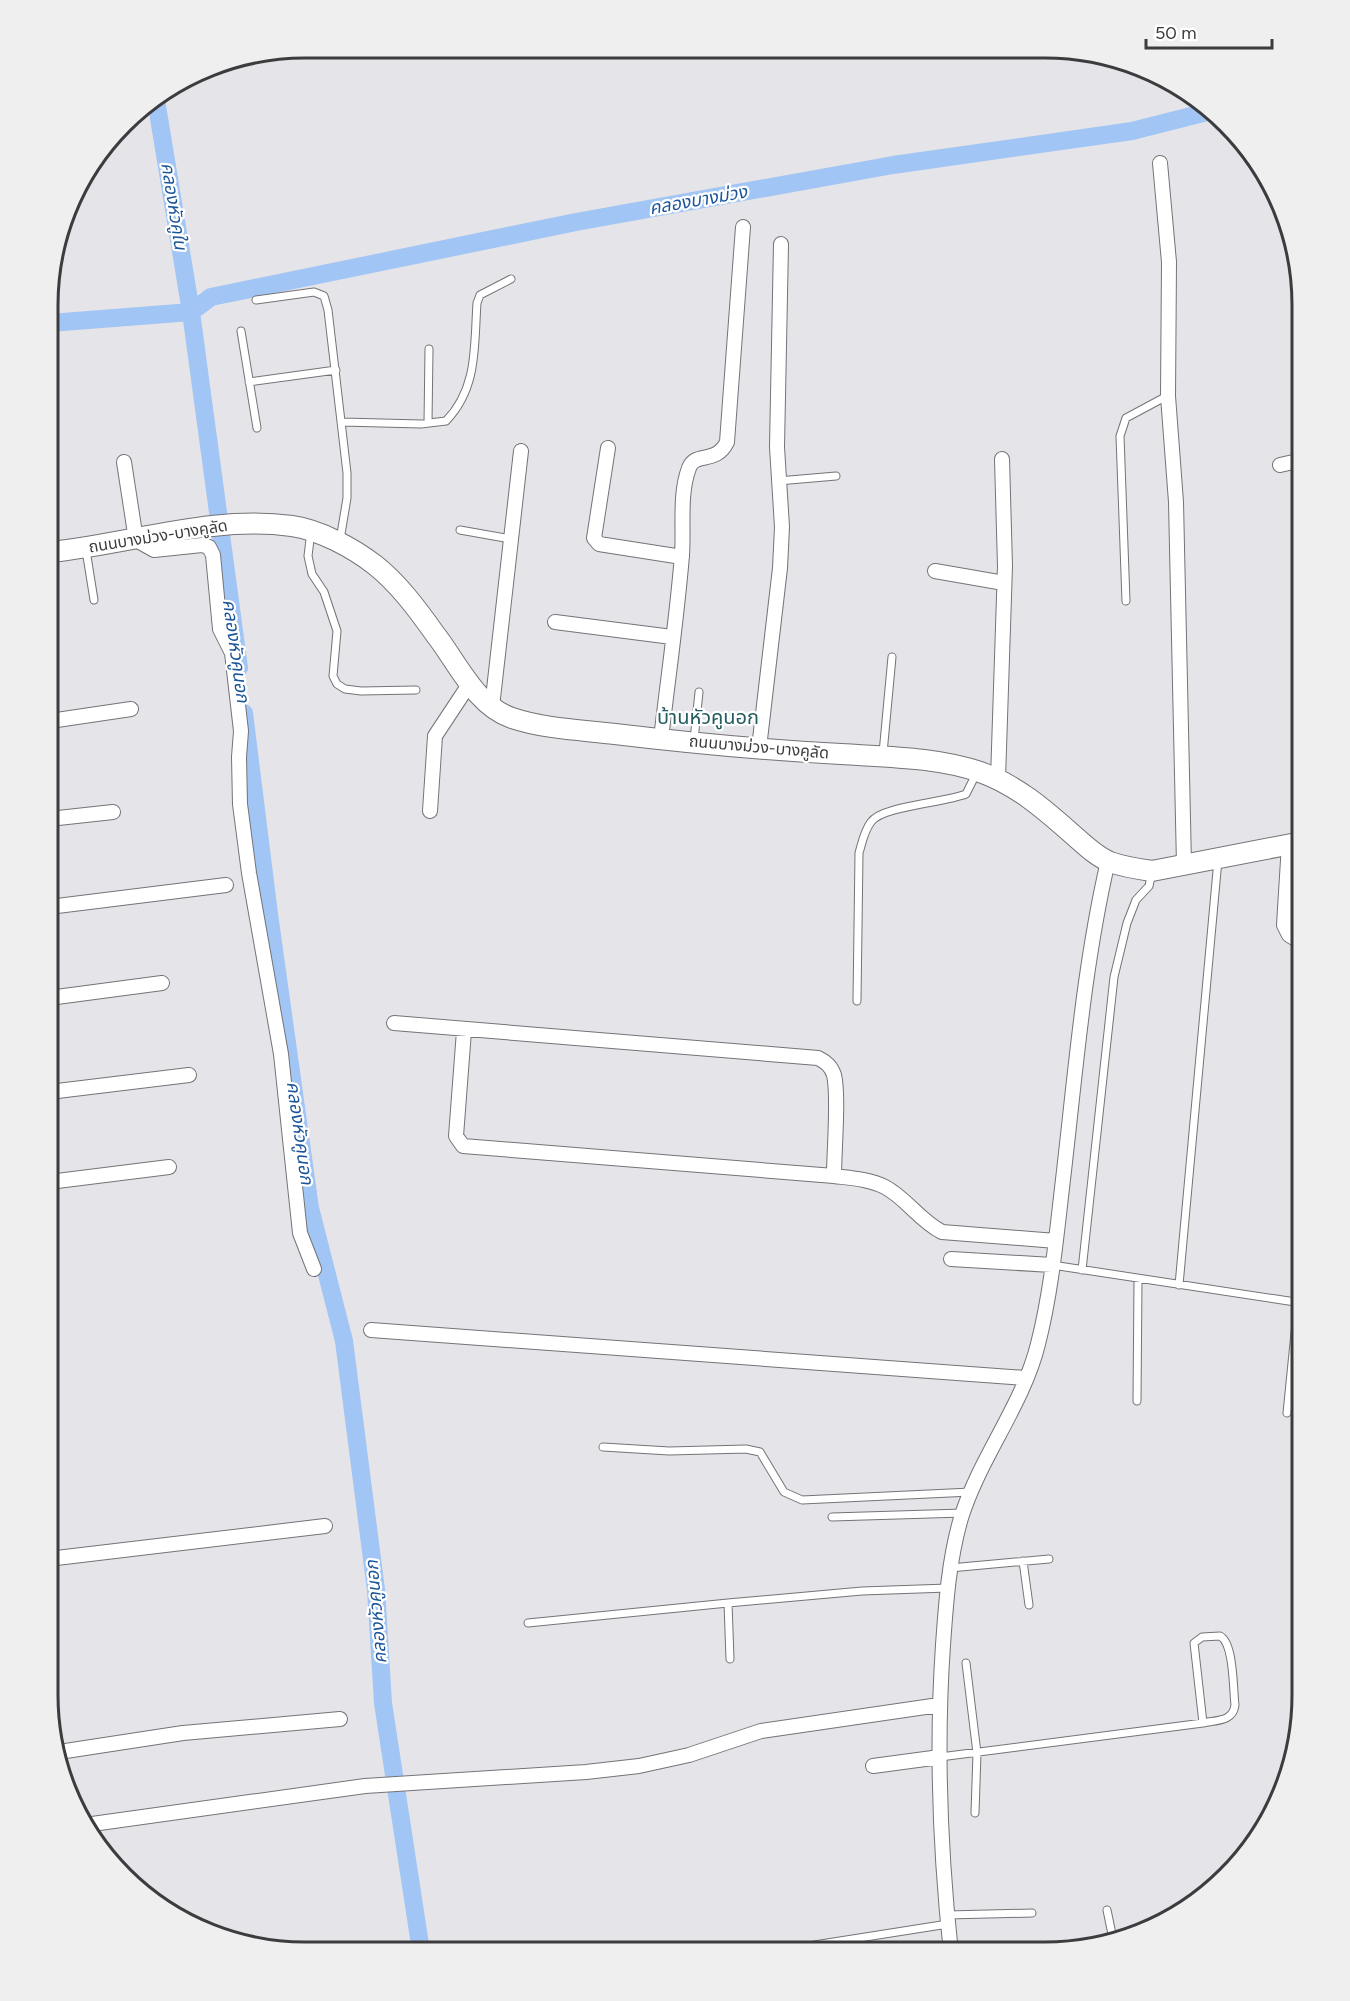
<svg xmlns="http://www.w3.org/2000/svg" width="1350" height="2001" font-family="Figtree,'Noto Sans Thai',sans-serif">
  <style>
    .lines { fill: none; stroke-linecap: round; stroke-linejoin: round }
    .canal { stroke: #a1c5f4; stroke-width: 18 }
    .lane-casing { stroke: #747377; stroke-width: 9 }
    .street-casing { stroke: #747377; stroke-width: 16 }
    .secondary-casing { stroke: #747377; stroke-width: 22 }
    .lane { stroke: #fff; stroke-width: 7 }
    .street { stroke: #fff; stroke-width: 14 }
    .secondary { stroke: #fff; stroke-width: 20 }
    .labels { text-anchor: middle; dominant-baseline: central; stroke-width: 4.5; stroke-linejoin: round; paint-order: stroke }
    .street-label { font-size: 16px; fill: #3c3c3e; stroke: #fff }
    .water-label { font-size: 18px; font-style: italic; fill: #1b569a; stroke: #fff }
    .quarter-label { font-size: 20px; fill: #225c5e; stroke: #fff }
    .rim { fill: none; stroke: #3c3c3e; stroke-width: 3 }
  </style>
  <rect width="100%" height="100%" fill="#e5e4e8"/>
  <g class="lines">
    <path class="canal" d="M156,100L191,312L239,668
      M191,312L211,297L576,222L893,165L1132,131L1211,111
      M50,323L191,312
      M244,713L269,914L310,1208L344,1341L376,1590L383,1703L421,1951"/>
    <defs>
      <path id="lane" d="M256,300L314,292L324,296L328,310L347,473V498L340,540
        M241,331L257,428
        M249,382L336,370
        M342,422L421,424L446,421C478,388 474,346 477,303L480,295L511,279
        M428,423L429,349
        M778,481L836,476
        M460,530L511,539
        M311,531L308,556L312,574L324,592L337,631L333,676L337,684L345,689L361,691L416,690
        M86,550L94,600
        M1126,601L1120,436L1126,418L1167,396
        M694,740L699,692
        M883,753L892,657
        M857,1001L859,853C862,843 864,831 871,822C882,806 943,803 966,794L977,772
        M1052,1265L1302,1303
        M1082,1270L1114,977L1127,923L1136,900L1149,886L1152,872
        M1179,1285L1218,860
        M1137,1401L1138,1280
        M1287,1413L1298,1303
        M603,1447L669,1451L746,1449L760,1452L784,1492L802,1500L971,1492
        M832,1517L963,1513
        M1023,1561L1029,1605
        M950,1568L1049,1559
        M528,1623L728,1603
        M730,1659L728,1603L862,1591L948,1588
        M966,1663L977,1753L975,1813
        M940,1757L1203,1723C1216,1720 1233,1722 1235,1705C1233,1689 1234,1643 1220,1636L1202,1637L1194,1643L1203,1723
        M1107,1910L1113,1939
        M947,1915L1032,1913
        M770,1952L948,1924"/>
      <path id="street" d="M1160,163L1169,262L1168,396L1176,502L1184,865
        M608,448L594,538L599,544L682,557
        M124,462L136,540L154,550L202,545L209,547L213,555L220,629L232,653L241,731L239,757L240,804L249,873L281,1054L300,1233L314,1269
        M1280,465L1302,460
        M935,571L1004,583
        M555,622L672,637
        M492,707L521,451
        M50,721L131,709
        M661,739C668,678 677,617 682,555C684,528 679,494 689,468C695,451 716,465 727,442L743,227
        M759,748L780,568L782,527L777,447L781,244
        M998,779L1005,566L1002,459
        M430,811L435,736L470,683
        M49,819L113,812
        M1289,844L1284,925L1289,935L1302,943
        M49,907L226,885
        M49,998L162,983
        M394,1023L818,1058C826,1062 831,1066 834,1075C839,1095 834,1152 834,1176
        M464,1031L456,1136L463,1146L834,1176C850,1178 870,1179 885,1187C906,1198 920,1221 942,1232L1056,1241
        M49,1092L189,1075
        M49,1182L169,1167
        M951,1259L1052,1265
        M371,1330L1026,1378
        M48,1559L325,1526
        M59,1752L183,1733L340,1719
        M873,1766L940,1757
        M85,1825L365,1786L586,1772L639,1766L689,1755L761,1731L939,1705
        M951,1953C940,1851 936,1747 943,1645C946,1602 949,1559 961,1518C980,1457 1023,1405 1038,1344C1051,1293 1056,1240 1062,1188C1075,1079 1083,969 1108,861"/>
      <path id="secondary" d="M50,552C130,544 211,515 292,526C320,530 353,548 375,565C398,583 418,610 435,634C457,662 476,706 512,718C545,729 581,730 615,734C690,743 766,750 841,754C886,757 937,757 980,772C1015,784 1044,809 1071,833C1083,843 1095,856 1110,862C1124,867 1138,869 1152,871L1302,842"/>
    </defs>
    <use href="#lane" class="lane-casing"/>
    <use href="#street" class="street-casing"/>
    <use href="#secondary" class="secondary-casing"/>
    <use href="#lane" class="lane"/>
    <use href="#street" class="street"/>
    <use href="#secondary" class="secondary"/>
  </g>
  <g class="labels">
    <g class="street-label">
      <text transform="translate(158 536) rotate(-9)">ถนนบางม่วง-บางคูลัด</text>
      <text transform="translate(759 747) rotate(5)">ถนนบางม่วง-บางคูลัด</text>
    </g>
    <g class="water-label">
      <text transform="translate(698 200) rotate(-10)">คลองบางม่วง</text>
      <text transform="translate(174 206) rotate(81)">คลองหัวคูใน</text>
      <text transform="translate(236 651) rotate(82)">คลองหัวคูนอก</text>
      <text transform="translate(300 1133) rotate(82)">คลองหัวคูนอก</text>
      <text transform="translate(376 1612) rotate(-95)">คลองหัวคูนอก</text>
    </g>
    <g class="quarter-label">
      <text x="708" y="717">บ้านหัวคูนอก</text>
    </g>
  </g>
  <path d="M0 0H1350V2001H0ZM305 58H1045A247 247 0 0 1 1292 305V1695A247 247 0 0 1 1045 1942H305A247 247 0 0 1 58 1695V305A247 247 0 0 1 305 58Z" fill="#efeff0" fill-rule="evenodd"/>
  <path class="rim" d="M305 58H1045A247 247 0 0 1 1292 305V1695A247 247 0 0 1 1045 1942H305A247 247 0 0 1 58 1695V305A247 247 0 0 1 305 58Z"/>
  <path d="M1146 39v9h126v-9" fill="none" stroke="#3c3c3e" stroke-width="3"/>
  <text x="1155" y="39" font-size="18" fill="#3c3c3e" stroke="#ffffff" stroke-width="4.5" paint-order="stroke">50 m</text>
</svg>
